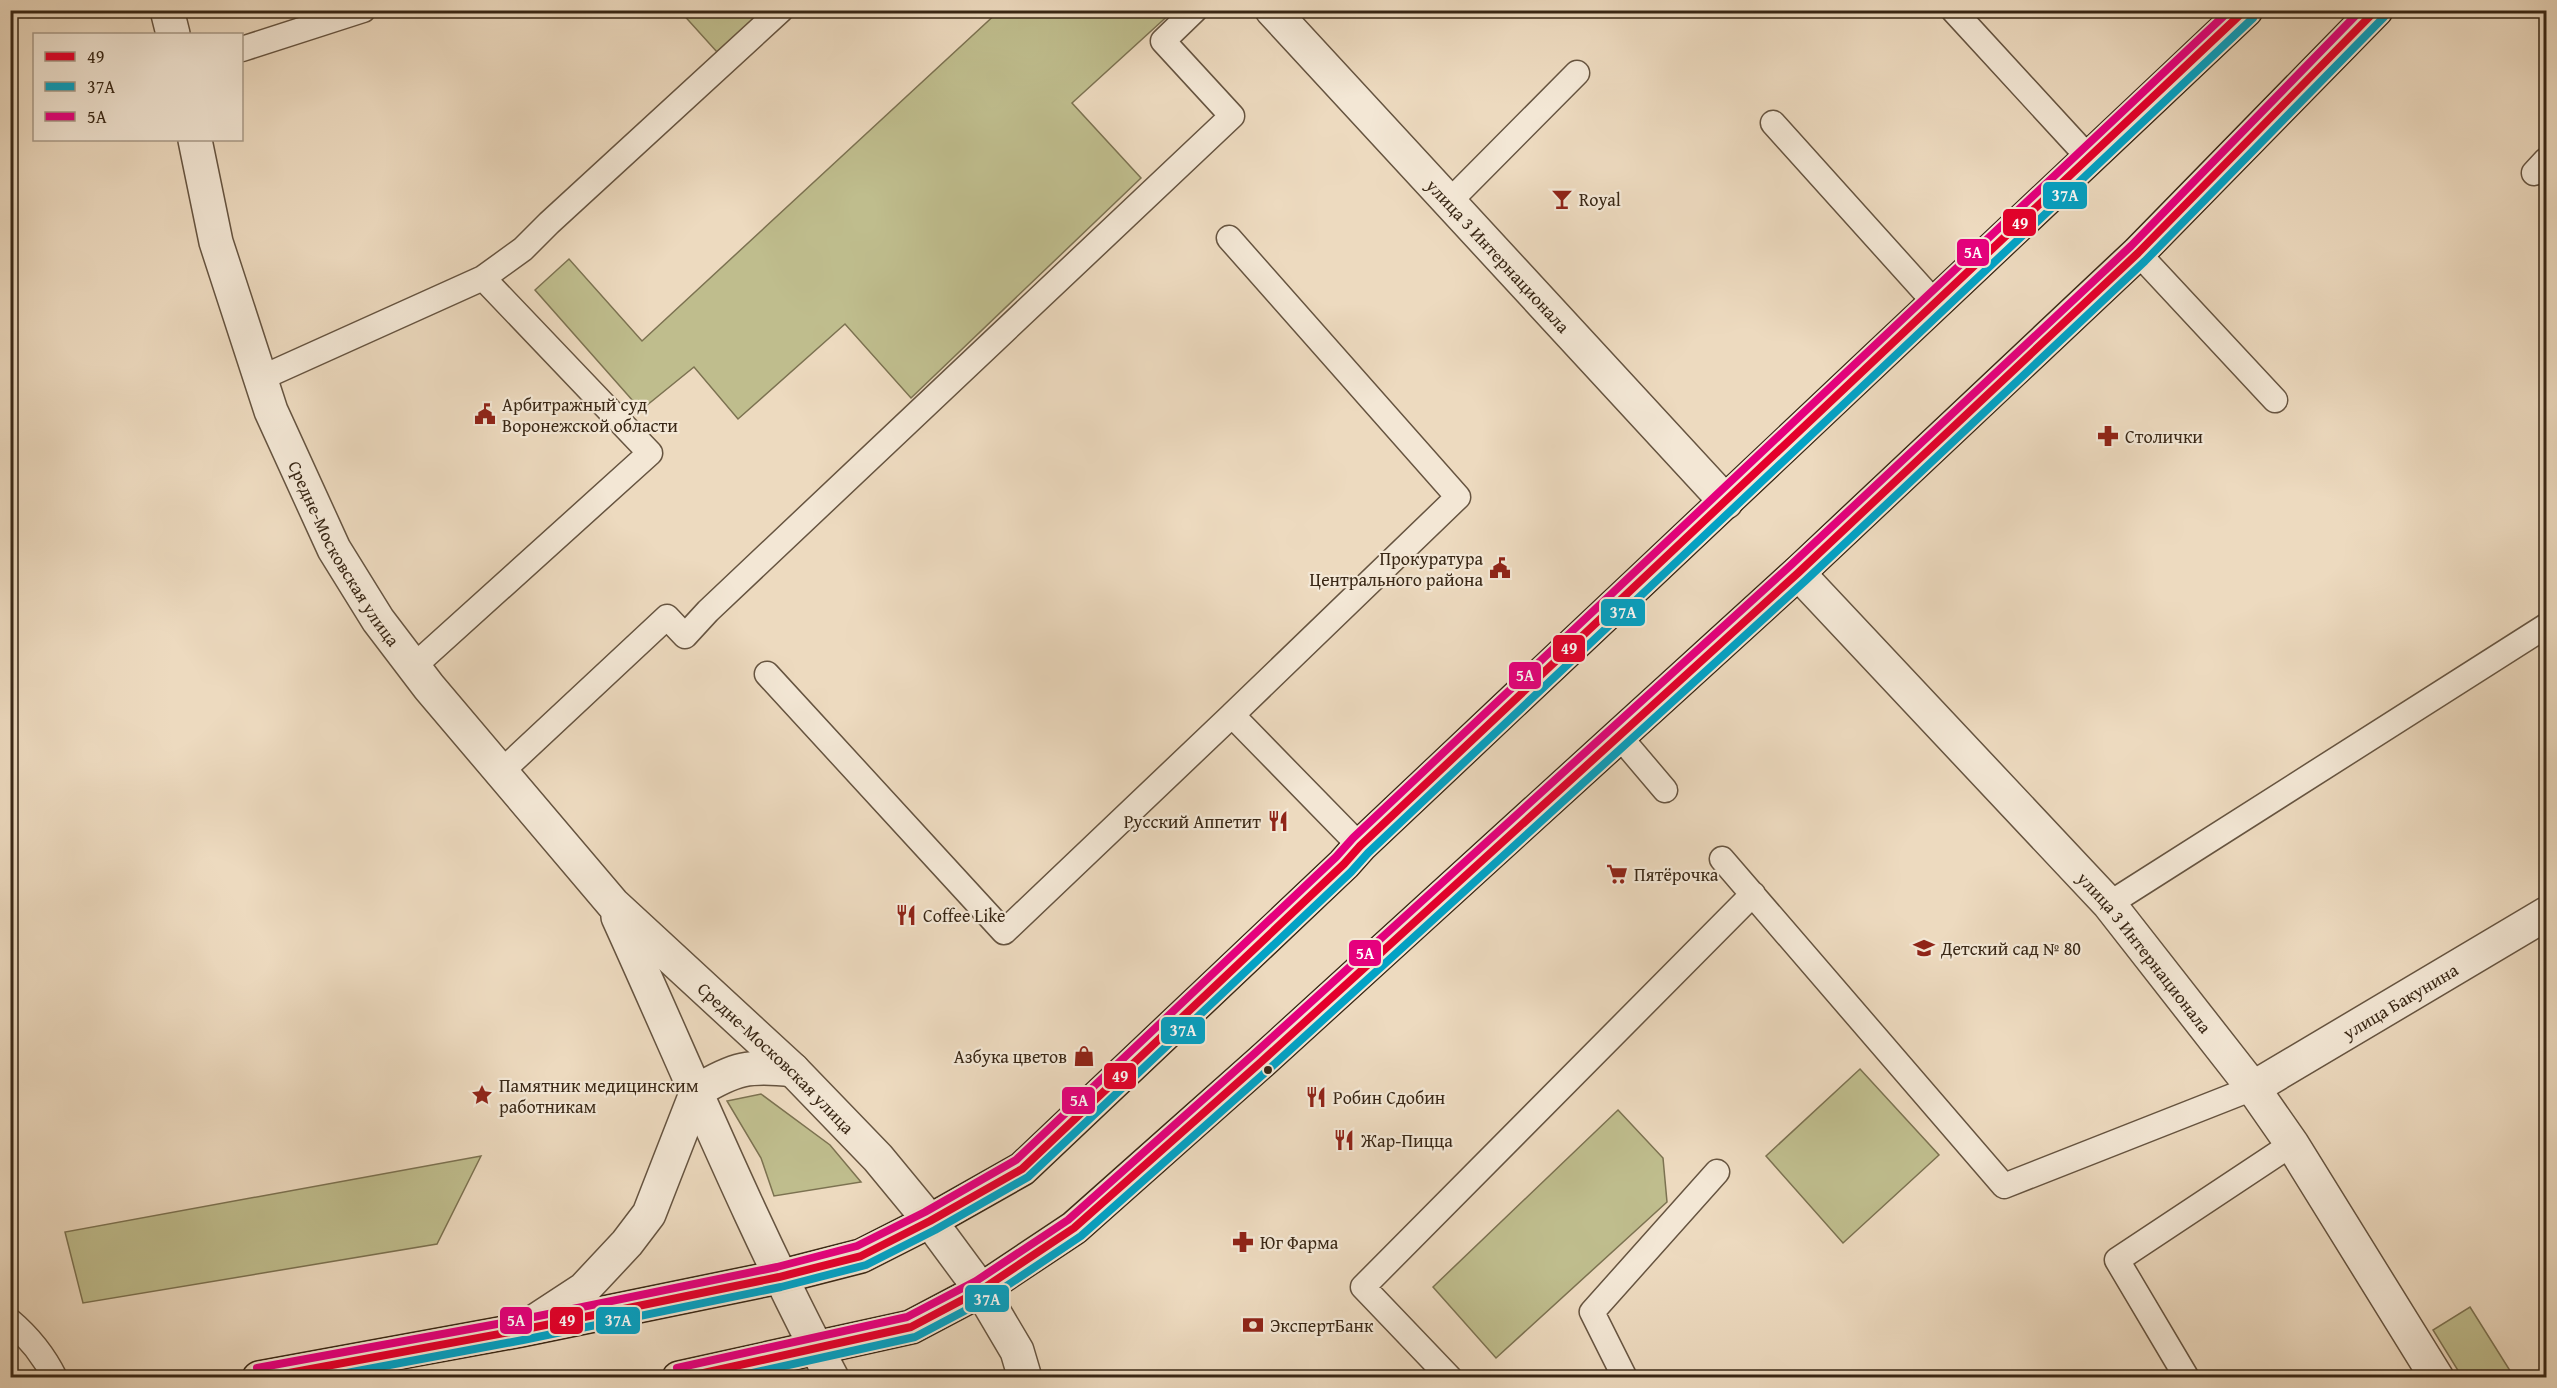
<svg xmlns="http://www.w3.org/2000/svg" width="2557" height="1388" font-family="'Gentium Book Plus',serif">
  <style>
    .green { fill: #bfbd8d; stroke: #7c7251; stroke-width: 1.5 }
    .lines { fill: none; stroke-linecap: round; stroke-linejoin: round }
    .service-casing { stroke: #665440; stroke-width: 27 }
    .minor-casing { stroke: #665440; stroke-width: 36 }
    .tertiary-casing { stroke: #665440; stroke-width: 36 }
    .primary-casing { stroke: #392715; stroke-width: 36 }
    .service { stroke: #f3e7d5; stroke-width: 24 }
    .minor { stroke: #f3e7d5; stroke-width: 33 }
    .tertiary { stroke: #f3e7d5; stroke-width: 33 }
    .primary { stroke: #eddabf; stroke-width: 33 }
    .bus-1-casing { stroke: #f3e7d5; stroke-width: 12 }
    .bus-2-casing { stroke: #f3e7d5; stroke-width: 12 }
    .bus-3-casing { stroke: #f3e7d5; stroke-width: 12 }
    .bus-1 { stroke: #e4002b; stroke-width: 8 }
    .bus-2 { stroke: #03a2c5; stroke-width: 8 }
    .bus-3 { stroke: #e5007d; stroke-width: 8 }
    .bus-dot { fill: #392715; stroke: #f3e7d5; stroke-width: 2 }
    .labels { text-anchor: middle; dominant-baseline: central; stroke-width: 4.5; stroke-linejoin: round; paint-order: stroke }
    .poi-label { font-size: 18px; fill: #392715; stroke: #f3e7d5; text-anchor: start }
    .street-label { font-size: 18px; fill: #392715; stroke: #f3e7d5 }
    .line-badge { stroke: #f3e7d5; stroke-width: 2 }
    .badge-label { font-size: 16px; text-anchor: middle; font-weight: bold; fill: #fff }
  </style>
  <rect width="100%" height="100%" fill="#eddabf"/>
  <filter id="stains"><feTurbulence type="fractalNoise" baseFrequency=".00333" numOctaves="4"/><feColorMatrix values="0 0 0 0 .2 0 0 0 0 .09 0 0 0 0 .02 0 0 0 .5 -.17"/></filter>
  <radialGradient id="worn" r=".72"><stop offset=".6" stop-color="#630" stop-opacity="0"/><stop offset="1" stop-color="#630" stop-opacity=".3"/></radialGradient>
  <path class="green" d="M680,11H763L717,52Z
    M999,11H1173L1072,103L1141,178L911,398L845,324L738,419L694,367L641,410L535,290L569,259L642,341Z
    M1860,1069L1939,1155L1843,1243L1766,1156Z
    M761,1094L830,1145L861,1182L774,1196L761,1158L727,1101Z
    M1618,1110L1663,1158L1667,1202L1496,1358L1433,1287Z
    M481,1156L437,1244L83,1303L65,1232Z
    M2470,1307L2514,1377H2462L2433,1330Z"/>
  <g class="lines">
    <defs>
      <path id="service" d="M1953,10L2089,158
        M242,49L363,10
        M1773,123L1936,304
        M2534,173L2546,160
        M1449,202L1577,73
        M1229,238L1458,497L1232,715L1360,846
        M2138,253L2275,400
        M259,379L483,278L523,249L549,223L781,10
        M413,667L650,453L483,278
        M767,674L1004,932L1232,715
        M1620,737L1665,790
        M501,772L667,617L685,636L708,611L1232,116L1163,41L1195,10
        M1722,859L2004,1186L2253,1088
        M2109,904L2546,626
        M10,1321C29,1337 44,1356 55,1378
        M1450,1378L1363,1287L1753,894
        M1625,1378L1592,1312L1717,1172
        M2187,1378L2117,1260L2292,1144"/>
      <g id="minor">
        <path id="s1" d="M1272,10L1726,502"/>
        <path id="s2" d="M1798,573L2109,904L2253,1088L2292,1144L2437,1378"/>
        <path id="s3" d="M2253,1088L2546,914"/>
        <path d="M697,1091C735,1068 749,1065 793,1070"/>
      </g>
      <g id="tertiary">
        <path d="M167,10L173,34"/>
        <path id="s4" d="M195,140L216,242L271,411L334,549L378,620L429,687L613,904L793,1070L878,1158L930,1221L981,1290L1017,1351L1025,1378"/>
        <path d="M618,917C688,1071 752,1228 832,1378"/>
        <path d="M526,1327L584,1289L627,1243L649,1214L697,1091"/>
      </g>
      <path id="primary" d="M259,1378L521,1330L779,1277L861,1256L930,1221L1022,1169L1344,864L1360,846L2246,10
        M679,1378L911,1327L981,1290L1074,1228L1261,1062L1798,573L2138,253L2376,10"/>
    </defs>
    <use href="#service" class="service-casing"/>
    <use href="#minor" class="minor-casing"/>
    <use href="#tertiary" class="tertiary-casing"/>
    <use href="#primary" class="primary-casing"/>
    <use href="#service" class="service"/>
    <use href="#minor" class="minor"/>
    <use href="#tertiary" class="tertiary"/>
    <use href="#primary" class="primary"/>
    <defs>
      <path id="bus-1" d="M262,1378L521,1330L779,1277L861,1256L930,1221L1022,1169L1344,864L1360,846L2245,10
        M681,1378L911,1327L981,1290L1074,1228L1261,1062L1798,573L2138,253L2376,10"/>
      <path id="bus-2" d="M320,1378L523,1340L781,1287L866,1265L935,1230L1028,1177L1351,872L1368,853L2253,18
        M730,1378L915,1337L987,1299L1081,1236L1268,1070L1805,581L2145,261L2384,17"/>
      <path id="bus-3" d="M257,1368L519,1320L777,1267L857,1246L925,1212L1016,1160L1336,857L1353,838L2230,10
        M677,1368L907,1317L976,1281L1068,1220L1254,1054L1791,565L2131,246L2361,10"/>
    </defs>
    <use href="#bus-1" class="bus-1-casing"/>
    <use href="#bus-2" class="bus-2-casing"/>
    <use href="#bus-3" class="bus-3-casing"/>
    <use href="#bus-1" class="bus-1"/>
    <use href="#bus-2" class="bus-2"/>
    <use href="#bus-3" class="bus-3"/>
  </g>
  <defs>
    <symbol id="bar-bare" viewBox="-9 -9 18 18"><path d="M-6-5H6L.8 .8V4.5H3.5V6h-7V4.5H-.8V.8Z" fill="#8f2418" stroke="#f3e7d5" stroke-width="2.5" paint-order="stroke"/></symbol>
    <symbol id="civic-bare" viewBox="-9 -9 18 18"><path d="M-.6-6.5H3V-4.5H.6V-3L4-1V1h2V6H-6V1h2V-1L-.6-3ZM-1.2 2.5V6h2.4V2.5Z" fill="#8f2418" stroke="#f3e7d5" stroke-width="2.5" paint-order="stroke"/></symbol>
    <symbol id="pharmacy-bare" viewBox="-9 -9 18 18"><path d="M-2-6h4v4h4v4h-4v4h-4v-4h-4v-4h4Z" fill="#8f2418" stroke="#f3e7d5" stroke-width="2.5" paint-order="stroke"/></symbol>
    <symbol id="restaurant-bare" viewBox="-9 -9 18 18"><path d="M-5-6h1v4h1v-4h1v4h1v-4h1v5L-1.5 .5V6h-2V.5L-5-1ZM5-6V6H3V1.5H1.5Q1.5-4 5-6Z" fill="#8f2418" stroke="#f3e7d5" stroke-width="2.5" paint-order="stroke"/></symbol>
    <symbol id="supermarket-bare" viewBox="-9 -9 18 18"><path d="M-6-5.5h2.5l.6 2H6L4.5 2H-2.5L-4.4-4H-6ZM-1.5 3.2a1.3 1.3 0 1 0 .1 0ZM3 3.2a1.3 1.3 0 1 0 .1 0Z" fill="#8f2418" stroke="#f3e7d5" stroke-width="2.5" paint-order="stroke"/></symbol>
    <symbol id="school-bare" viewBox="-9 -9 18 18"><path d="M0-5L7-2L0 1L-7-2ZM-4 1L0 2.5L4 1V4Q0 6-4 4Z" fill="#8f2418" stroke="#f3e7d5" stroke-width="2.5" paint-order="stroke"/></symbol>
    <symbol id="shop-bare" viewBox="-9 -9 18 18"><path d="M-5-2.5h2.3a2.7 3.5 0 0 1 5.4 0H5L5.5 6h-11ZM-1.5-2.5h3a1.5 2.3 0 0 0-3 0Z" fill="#8f2418" stroke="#f3e7d5" stroke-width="2.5" paint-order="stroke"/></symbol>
    <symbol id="sight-bare" viewBox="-9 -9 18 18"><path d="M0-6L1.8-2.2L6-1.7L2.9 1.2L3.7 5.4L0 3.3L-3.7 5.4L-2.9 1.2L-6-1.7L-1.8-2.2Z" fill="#8f2418" stroke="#f3e7d5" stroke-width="2.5" paint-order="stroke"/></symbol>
    <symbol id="bank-bare" viewBox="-9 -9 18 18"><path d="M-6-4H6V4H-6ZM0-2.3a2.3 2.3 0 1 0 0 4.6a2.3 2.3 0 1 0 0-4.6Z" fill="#8f2418" stroke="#f3e7d5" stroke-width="2.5" paint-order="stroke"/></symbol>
  </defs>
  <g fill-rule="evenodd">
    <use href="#bar-bare" x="1547" y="184" width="30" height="30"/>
    <use href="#civic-bare" x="470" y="399" width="30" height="30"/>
    <use href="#pharmacy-bare" x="2093" y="421" width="30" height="30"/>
    <use href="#civic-bare" x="1485" y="553" width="30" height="30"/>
    <use href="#restaurant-bare" x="1263" y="806" width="30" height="30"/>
    <use href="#supermarket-bare" x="1602" y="859" width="30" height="30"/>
    <use href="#restaurant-bare" x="891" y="900" width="30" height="30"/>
    <use href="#school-bare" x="1909" y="933" width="30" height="30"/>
    <use href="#shop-bare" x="1069" y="1041" width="30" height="30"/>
    <use href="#sight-bare" x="467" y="1080" width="30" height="30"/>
    <use href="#restaurant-bare" x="1301" y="1082" width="30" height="30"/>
    <use href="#restaurant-bare" x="1329" y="1125" width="30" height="30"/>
    <use href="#pharmacy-bare" x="1228" y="1227" width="30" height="30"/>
    <use href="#bank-bare" x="1238" y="1310" width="30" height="30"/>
  </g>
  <circle class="bus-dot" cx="1268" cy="1070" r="5"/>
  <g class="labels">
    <g class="poi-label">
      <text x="1579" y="199">Royal</text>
      <text x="502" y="404">Арбитражный суд<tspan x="502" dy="21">Воронежской области</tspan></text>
      <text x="2125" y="436">Столички</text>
      <text x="1483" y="558" text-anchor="end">Прокуратура<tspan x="1483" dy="21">Центрального района</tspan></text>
      <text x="1261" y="821" text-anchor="end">Русский Аппетит</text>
      <text x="1634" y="874">Пятёрочка</text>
      <text x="923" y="915">Coffee Like</text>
      <text x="1941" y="948">Детский сад № 80</text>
      <text x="1067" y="1056" text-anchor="end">Азбука цветов</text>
      <text x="499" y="1085">Памятник медицинским<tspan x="499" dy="21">работникам</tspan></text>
      <text x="1333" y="1097">Робин Сдобин</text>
      <text x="1361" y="1140">Жар-Пицца</text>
      <text x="1260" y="1242">Юг Фарма</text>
      <text x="1270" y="1325">ЭкспертБанк</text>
    </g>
    <g class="street-label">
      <text stroke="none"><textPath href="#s1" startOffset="334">улица 3 Интернационала</textPath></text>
      <text stroke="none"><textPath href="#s4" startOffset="442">Средне-Московская улица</textPath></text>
      <text stroke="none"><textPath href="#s2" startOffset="514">улица 3 Интернационала</textPath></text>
      <text stroke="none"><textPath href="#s3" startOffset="171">улица Бакунина</textPath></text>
      <text stroke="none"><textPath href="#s4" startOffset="1110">Средне-Московская улица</textPath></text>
    </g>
  </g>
  <g class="line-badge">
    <rect x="2042" y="181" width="46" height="29" rx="6" fill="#03a2c5"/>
    <rect x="2002" y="208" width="35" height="29" rx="6" fill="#e4002b"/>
    <rect x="1956" y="238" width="34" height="29" rx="6" fill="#e5007d"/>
    <rect x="1600" y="598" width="46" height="29" rx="6" fill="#03a2c5"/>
    <rect x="1552" y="634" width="34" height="29" rx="6" fill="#e4002b"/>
    <rect x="1508" y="661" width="34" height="29" rx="6" fill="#e5007d"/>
    <rect x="1348" y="939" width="34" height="28" rx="6" fill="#e5007d"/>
    <rect x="1160" y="1016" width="46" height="29" rx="6" fill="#03a2c5"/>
    <rect x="1103" y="1062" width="34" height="28" rx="6" fill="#e4002b"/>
    <rect x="1061" y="1086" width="35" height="29" rx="6" fill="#e5007d"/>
    <rect x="964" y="1284" width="46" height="29" rx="6" fill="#03a2c5"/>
    <rect x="595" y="1306" width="46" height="29" rx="6" fill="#03a2c5"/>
    <rect x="499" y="1306" width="34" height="29" rx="6" fill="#e5007d"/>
    <rect x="549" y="1306" width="35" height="29" rx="6" fill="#e4002b"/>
  </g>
  <g class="badge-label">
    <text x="2065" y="201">37А</text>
    <text x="2020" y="229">49</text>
    <text x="1973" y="258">5А</text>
    <text x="1623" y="618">37А</text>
    <text x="1569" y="654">49</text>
    <text x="1525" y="681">5А</text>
    <text x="1365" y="959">5А</text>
    <text x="1183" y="1036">37А</text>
    <text x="1120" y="1082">49</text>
    <text x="1079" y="1106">5А</text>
    <text x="987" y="1305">37А</text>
    <text x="618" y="1326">37А</text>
    <text x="516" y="1326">5А</text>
    <text x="567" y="1326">49</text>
  </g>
  <rect width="2557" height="1388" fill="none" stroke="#eddabf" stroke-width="36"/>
  <rect x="12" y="12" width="2533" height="1364" fill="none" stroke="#392715" stroke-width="3"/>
  <rect x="18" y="18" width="2521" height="1352" fill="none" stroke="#392715" stroke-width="1.5"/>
  <rect x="33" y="33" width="210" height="108" fill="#f3e7d5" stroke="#a99a88" stroke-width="1.5"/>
  <rect x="45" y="52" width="30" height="9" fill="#e4002b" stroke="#a99a88" stroke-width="1.5"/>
  <text x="87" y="63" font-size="18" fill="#392715">49</text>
  <rect x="45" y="82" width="30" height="9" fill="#03a2c5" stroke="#a99a88" stroke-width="1.5"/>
  <text x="87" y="93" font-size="18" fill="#392715">37А</text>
  <rect x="45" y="112" width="30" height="9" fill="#e5007d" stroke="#a99a88" stroke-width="1.5"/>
  <text x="87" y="123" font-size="18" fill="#392715">5А</text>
  <rect width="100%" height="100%" filter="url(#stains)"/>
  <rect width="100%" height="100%" fill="url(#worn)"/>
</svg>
